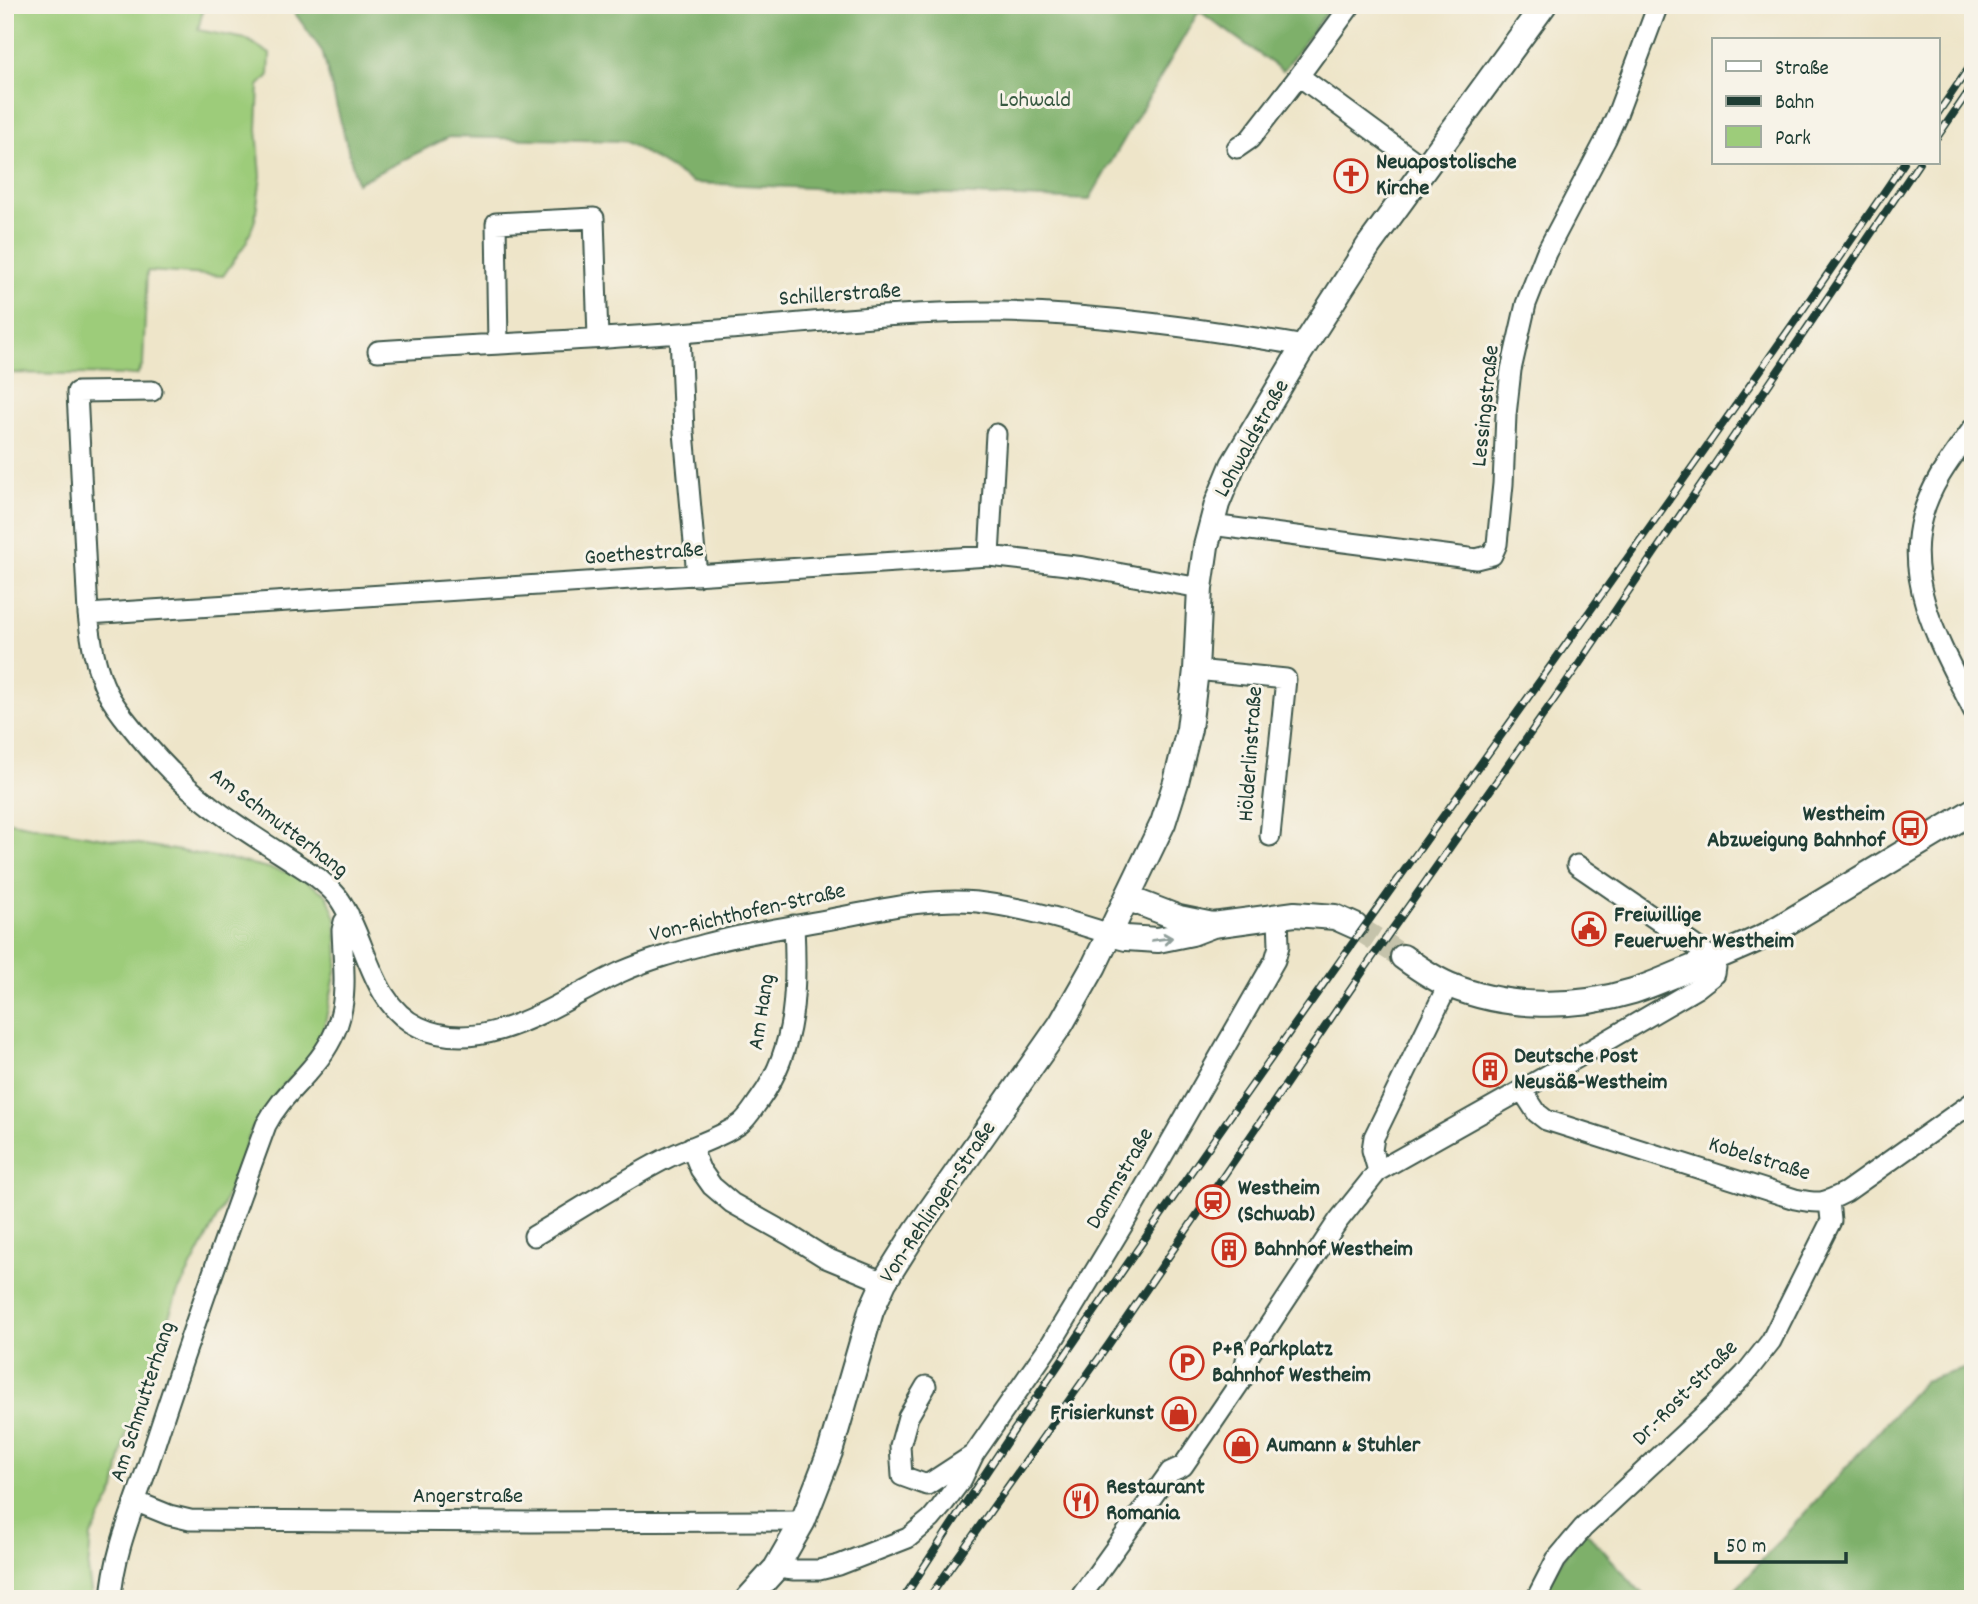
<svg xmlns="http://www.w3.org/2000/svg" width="1978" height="1604" font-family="Dekko,sans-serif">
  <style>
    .green { fill: #9dcc7a; stroke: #5e8457; stroke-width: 2 }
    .forest { fill: #7eb06a; stroke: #4e764f; stroke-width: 2 }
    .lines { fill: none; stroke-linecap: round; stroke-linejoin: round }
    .tertiary-tunnel { stroke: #c5c3ab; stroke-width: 24; stroke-dasharray: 24 12; stroke-linecap: butt }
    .minor-casing { stroke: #3e564a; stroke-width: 23 }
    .tertiary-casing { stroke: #3e564a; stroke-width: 28 }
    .minor { stroke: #fff; stroke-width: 19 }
    .tertiary { stroke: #fff; stroke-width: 24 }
    .rail-casing { stroke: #1f3d34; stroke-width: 8 }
    .rail { stroke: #f7f3e8; stroke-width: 5; stroke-dasharray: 16; stroke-linecap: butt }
    .oneway { stroke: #8f9e9a }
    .labels { text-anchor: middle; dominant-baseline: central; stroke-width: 6; stroke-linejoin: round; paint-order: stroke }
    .park-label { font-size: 23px; fill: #385a42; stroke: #f7f3e8 }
    .poi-label { font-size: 23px; font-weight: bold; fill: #1f3d34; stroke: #f7f3e8; text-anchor: start }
    .street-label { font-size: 23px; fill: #1f3d34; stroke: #f7f3e8 }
  </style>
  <rect width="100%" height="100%" fill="#f7f3e8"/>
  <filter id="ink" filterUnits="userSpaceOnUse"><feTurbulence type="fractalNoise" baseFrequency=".0143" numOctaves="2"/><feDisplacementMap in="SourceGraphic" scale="14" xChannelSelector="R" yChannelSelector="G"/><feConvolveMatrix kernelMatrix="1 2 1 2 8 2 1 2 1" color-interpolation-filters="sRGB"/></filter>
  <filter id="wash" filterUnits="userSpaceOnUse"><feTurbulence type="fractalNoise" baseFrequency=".00686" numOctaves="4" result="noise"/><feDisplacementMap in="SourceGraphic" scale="28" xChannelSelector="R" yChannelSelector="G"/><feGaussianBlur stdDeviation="1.57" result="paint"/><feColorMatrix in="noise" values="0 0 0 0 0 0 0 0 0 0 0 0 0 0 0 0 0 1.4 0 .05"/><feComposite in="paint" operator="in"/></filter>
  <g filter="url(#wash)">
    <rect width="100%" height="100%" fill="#eee5c9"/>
    <path class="green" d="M5,5H204L198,30L246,39L270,54L269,75L259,86L257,129L261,176L255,220L246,243L223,276L147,271L143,364L137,375L5,373Z
      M5,821L238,861L295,874L327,895L336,918L338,962L320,1046L275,1095L252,1129L221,1210L177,1294L124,1441L115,1490L91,1536L88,1570L92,1599H5Z"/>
    <path class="forest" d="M289,5H1332L1283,71L1199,11L1089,200L694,183L625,141L449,137L357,183L322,51Z
      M1973,1366V1599H1727L1924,1381Z
      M1583,1528L1647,1599H1536Z"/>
  </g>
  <g filter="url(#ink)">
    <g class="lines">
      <path class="tertiary-tunnel" d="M1355,926L1403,957"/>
      <defs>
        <path id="minor" d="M1351,5L1299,76L1424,168
          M1237,148L1250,139L1299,76
          M680,333L684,432L697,576
          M498,344L496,223L594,218L598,338
          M378,351C487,344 596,340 705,331C803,324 902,311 1000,312C1103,314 1204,329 1305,346
          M152,391L77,392L88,614C91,641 95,667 107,692C115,708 127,721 138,735C154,754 171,773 190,789C229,823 275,849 318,878C326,885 334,891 340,900C367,940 371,1005 419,1027C486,1059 562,999 621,972C648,960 677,952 706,944C743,934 782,928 820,921C872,912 923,897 977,902C1022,907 1067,920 1110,934
          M1973,428C1953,456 1931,483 1922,517C1903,585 1944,651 1973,710
          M1211,525L1476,559L1492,555L1497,544L1503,484L1506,415L1511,370L1526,304L1546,253L1606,139L1618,112L1658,5
          M989,556L996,434
          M88,614L989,556L1084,567L1200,588
          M1196,670L1286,679L1270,836
          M1522,1090L1537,1113L1546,1120L1795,1199C1820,1204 1823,1204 1846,1192L1973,1102
          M691,1147L700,1169L712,1186L732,1203L791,1236L826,1258L884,1282
          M1378,1171L1372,1150L1374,1137L1448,985
          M534,1236C577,1211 619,1183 663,1160C687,1147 717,1140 740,1124C748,1118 754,1107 760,1099C797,1048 797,986 794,925
          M926,1386L908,1417L900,1446L902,1476L927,1485L973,1455
          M137,1502L169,1515L190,1520L531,1522L803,1521
          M776,1568L794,1570H819L839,1565L908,1538L931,1519L941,1507L962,1479L974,1454L1052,1342L1124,1223L1275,960L1279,946L1278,916
          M111,1599C114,1550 136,1503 151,1456C187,1345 226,1234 266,1125C279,1100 297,1086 314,1065C352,1020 344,984 342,930L344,922L349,915
          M1079,1599L1170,1472L1183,1466L1243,1378L1246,1360L1338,1221L1378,1171L1522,1090L1697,988L1715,974L1716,967L1714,959L1577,865
          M1536,1599L1556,1560L1583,1528L1716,1404L1745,1374L1771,1341L1831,1221L1829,1201"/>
        <path id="tertiary" d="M1127,898L1179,918L1213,925
          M1110,934L1126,938L1158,940L1192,933L1213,925L1295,914L1335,917L1355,926
          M1403,957C1417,967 1432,978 1449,985C1506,1009 1574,1009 1633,991C1655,984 1677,974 1698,965C1721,955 1744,946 1767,935L1973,811
          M748,1599L776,1568L803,1521L830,1452L871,1311L884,1282L916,1231L1061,1024L1094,966L1163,823L1176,782L1189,729L1196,670L1200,588L1206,546L1217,504L1233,465L1299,354L1369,245L1544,5"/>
      </defs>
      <use href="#minor" class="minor-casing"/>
      <use href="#tertiary" class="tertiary-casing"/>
      <use href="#minor" class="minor"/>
      <use href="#tertiary" class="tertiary"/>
      <defs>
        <path id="rail" d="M1938,113L1973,62
          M1938,136L1973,85
          M903,1599C1220,1109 1575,645 1904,163
          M928,1599L1109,1344L1372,958L1579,664L1919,163"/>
      </defs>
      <use href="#rail" class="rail-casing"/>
      <use href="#rail" class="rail"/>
    </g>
    <defs><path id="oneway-shaft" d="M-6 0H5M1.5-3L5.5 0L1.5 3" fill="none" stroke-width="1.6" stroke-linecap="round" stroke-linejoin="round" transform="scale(1.75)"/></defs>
    <use class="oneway" href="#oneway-shaft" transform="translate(1162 939) rotate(-7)"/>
  </g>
  <defs>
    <symbol id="church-ring" viewBox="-11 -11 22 22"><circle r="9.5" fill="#f7f3e8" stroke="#c8321e" stroke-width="1.5"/><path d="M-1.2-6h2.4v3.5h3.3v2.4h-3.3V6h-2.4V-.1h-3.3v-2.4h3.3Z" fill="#c8321e"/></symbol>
    <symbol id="bus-ring" viewBox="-11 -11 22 22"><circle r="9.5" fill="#f7f3e8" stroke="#c8321e" stroke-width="1.5"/><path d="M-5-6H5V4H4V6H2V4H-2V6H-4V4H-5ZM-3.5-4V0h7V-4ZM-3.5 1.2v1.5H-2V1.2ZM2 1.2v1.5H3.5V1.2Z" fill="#c8321e"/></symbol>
    <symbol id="civic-ring" viewBox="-11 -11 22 22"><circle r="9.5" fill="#f7f3e8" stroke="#c8321e" stroke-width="1.5"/><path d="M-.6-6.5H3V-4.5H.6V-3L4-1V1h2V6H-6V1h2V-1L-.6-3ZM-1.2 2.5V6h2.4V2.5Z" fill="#c8321e"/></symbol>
    <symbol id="building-ring" viewBox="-11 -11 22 22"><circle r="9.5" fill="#f7f3e8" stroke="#c8321e" stroke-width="1.5"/><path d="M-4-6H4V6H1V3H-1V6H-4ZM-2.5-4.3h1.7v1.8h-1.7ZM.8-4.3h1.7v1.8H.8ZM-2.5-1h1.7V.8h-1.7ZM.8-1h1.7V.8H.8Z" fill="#c8321e"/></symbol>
    <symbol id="station-ring" viewBox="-11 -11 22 22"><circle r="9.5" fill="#f7f3e8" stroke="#c8321e" stroke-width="1.5"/><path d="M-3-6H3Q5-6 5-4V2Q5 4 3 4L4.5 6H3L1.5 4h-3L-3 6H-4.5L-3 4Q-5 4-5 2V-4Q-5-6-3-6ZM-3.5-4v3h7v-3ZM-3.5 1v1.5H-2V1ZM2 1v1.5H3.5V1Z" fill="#c8321e"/></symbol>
    <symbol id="parking-ring" viewBox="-11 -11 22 22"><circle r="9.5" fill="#f7f3e8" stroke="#c8321e" stroke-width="1.5"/><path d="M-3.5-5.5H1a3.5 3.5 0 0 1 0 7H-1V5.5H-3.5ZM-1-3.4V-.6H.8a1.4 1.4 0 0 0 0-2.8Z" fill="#c8321e"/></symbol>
    <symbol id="shop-ring" viewBox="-11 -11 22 22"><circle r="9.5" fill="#f7f3e8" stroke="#c8321e" stroke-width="1.5"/><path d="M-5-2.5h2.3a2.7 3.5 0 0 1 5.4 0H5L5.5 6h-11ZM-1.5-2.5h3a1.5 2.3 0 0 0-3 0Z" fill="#c8321e"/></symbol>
    <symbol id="restaurant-ring" viewBox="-11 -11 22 22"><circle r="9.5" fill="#f7f3e8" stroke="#c8321e" stroke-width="1.5"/><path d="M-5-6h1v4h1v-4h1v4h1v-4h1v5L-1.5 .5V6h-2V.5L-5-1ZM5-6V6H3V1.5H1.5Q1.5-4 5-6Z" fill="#c8321e"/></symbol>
  </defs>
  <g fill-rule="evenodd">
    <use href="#church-ring" x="1332" y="157" width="38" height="38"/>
    <use href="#bus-ring" x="1891" y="809" width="38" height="38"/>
    <use href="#civic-ring" x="1570" y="910" width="38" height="38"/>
    <use href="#building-ring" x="1471" y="1051" width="38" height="38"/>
    <use href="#station-ring" x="1194" y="1183" width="38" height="38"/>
    <use href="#building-ring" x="1210" y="1231" width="38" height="38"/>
    <use href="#parking-ring" x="1168" y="1344" width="38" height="38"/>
    <use href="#shop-ring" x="1160" y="1395" width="38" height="38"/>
    <use href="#shop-ring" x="1222" y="1427" width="38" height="38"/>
    <use href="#restaurant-ring" x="1062" y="1482" width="38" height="38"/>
  </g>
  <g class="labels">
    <g class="park-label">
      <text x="1035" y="101">Lohwald</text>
    </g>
    <g class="poi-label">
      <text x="1376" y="163">Neuapostolische<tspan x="1376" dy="26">Kirche</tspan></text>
      <text x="1885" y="815" text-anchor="end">Westheim<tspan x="1885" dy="26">Abzweigung Bahnhof</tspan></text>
      <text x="1614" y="916">Freiwillige<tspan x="1614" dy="26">Feuerwehr Westheim</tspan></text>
      <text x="1514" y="1057">Deutsche Post<tspan x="1514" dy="26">Neusäß-Westheim</tspan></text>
      <text x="1238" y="1189">Westheim<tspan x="1238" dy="26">(Schwab)</tspan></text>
      <text x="1254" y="1250">Bahnhof Westheim</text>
      <text x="1212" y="1350">P+R Parkplatz<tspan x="1212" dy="26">Bahnhof Westheim</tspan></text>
      <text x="1154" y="1414" text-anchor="end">Frisierkunst</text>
      <text x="1266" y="1446">Aumann &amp; Stuhler</text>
      <text x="1106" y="1488">Restaurant<tspan x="1106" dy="26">Romania</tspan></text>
    </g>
    <g class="street-label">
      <text transform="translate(840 296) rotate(-4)">Schillerstraße</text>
      <text transform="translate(1487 406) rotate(-84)">Lessingstraße</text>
      <text transform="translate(1253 439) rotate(-61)">Lohwaldstraße</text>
      <text transform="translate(644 555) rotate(-4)">Goethestraße</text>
      <text transform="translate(1252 754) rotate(-86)">Hölderlinstraße</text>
      <text transform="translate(278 824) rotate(37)">Am Schmutterhang</text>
      <text transform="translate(748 914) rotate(-13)">Von-Richthofen-Straße</text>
      <text transform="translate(763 1012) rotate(-81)">Am Hang</text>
      <text transform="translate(1759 1160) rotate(17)">Kobelstraße</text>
      <text transform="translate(1121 1179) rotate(-60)">Dammstraße</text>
      <text transform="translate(939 1203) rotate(-56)">Von-Rehlingen-Straße</text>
      <text transform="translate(1686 1394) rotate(-45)">Dr.-Rost-Straße</text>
      <text transform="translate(144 1402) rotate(-72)">Am Schmutterhang</text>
      <text x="468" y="1497">Angerstraße</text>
    </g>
  </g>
  <rect width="1978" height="1604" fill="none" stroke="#f7f3e8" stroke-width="28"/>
  <rect x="1712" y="38" width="228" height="126" fill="#f7f3e8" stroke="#a1aaa0" stroke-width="2"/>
  <rect x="1726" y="61" width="35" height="10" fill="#ffffff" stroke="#a1aaa0" stroke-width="2"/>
  <text x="1775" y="74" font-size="21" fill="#1f3d34">Straße</text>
  <rect x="1726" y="96" width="35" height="10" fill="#1f3d34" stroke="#a1aaa0" stroke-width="2"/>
  <text x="1775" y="108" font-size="21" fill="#1f3d34">Bahn</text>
  <rect x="1726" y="126" width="35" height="21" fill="#9dcc7a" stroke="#a1aaa0" stroke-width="2"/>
  <text x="1775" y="144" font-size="21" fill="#1f3d34">Park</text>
  <path d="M1716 1552v10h130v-10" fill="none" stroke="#1f3d34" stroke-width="3.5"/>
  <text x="1726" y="1552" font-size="21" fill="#1f3d34" stroke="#f7f3e8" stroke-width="5" paint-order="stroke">50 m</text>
</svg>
